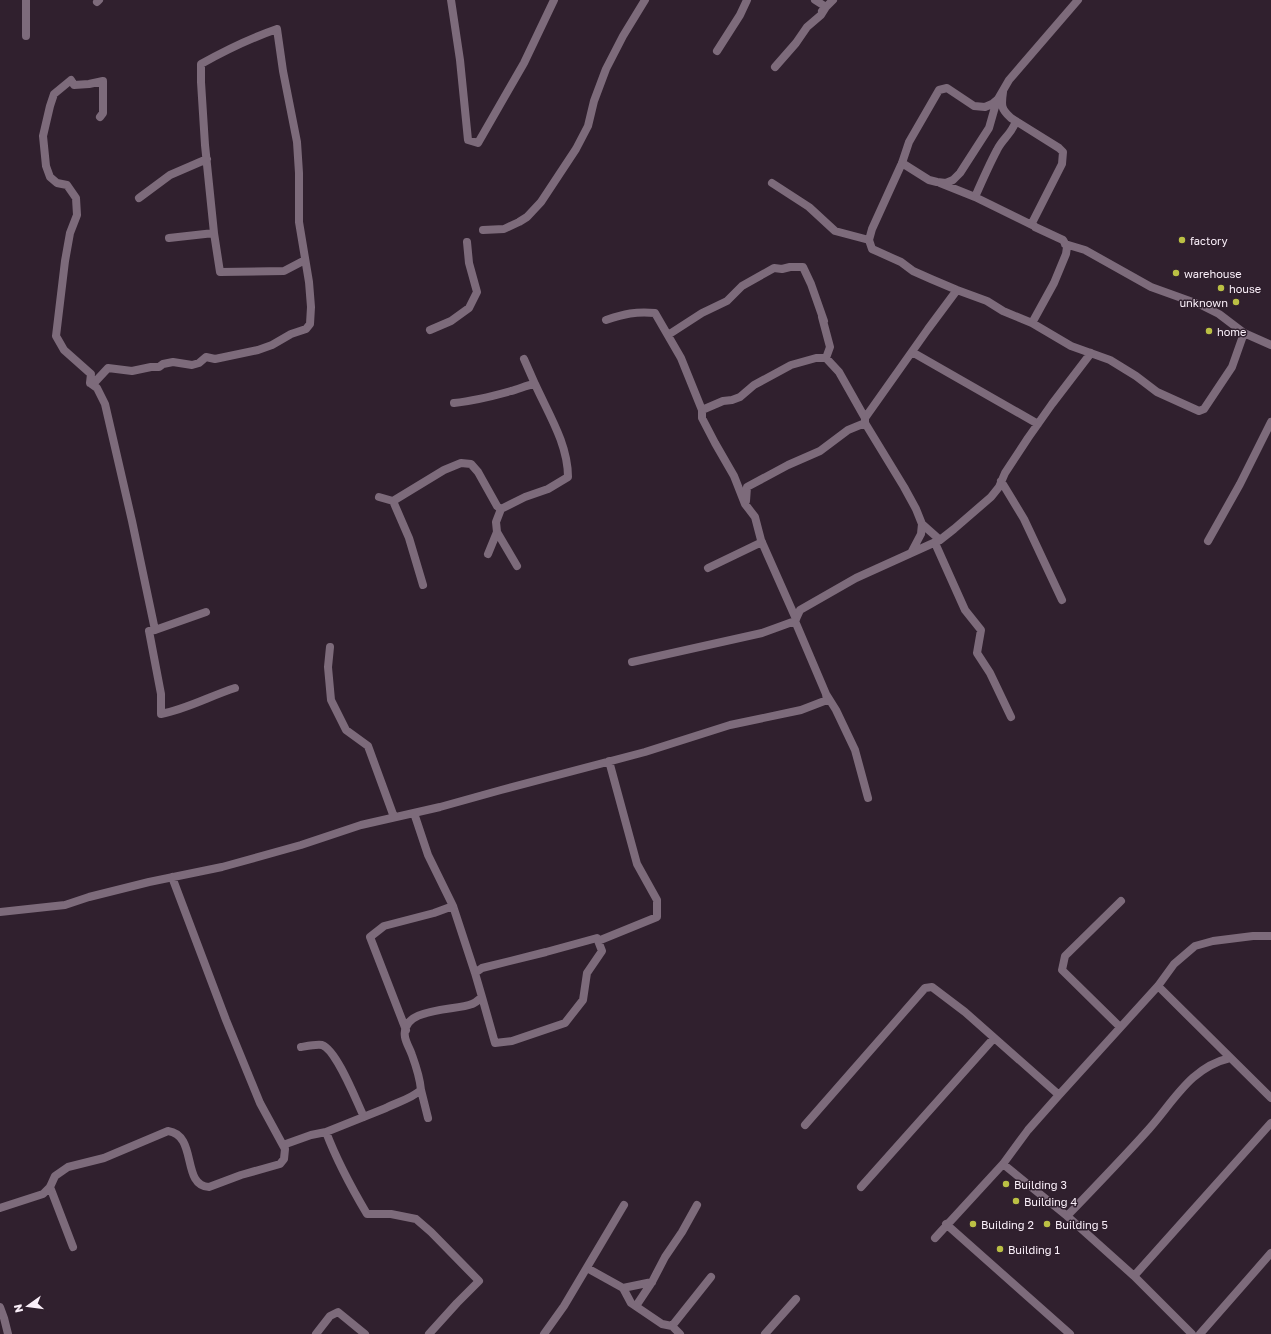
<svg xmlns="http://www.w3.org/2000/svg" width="1271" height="1334" font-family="'Golos Text',sans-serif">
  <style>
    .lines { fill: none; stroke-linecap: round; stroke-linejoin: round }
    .street { stroke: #7d6b7b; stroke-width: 8 }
    .poi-dot { fill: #bbc044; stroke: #30202e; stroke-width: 1.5 }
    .labels { text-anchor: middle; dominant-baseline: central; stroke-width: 3; stroke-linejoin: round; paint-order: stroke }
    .poi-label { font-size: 11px; fill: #faeff9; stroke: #30202e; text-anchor: start }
  </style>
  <rect width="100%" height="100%" fill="#30202e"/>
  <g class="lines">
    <path class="street" d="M26,0V36
      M451,0L460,60L468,140L478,143L524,63L554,0
      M1078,0L1009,80L998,99L992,104L985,107L974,106L947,88L939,90L909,142L902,163L872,229L869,240L872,249L901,262L913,271L931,279L957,290L987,301L1003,311L1032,323L1071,346L1110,360L1136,376L1157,392L1199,411L1204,409L1232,367L1244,333
      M97,2L99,0
      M822,11L833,0
      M717,51L740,15L747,0
      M775,67L796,43L807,27L821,15L826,7L815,0
      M1003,92C1001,106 1001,109 1011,118L1059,148L1063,152L1062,164L1032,223L1035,227L1063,240L1067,247L1066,254L1054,283L1032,323
      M100,117L103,113V81L89,84L74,85L71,80L54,94L50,106L43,136L46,166L50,177L57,183L67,185L76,198L77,215L70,233L65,261L56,336L64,350L91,374L90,383L97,388L105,404L132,521L155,630L149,631L161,694V714C187,709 210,696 235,688
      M902,163L929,180L937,182L946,183L953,180L960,173L989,128L997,100
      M772,183L809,207L835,231L869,240
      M940,183L975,197L1034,226
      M975,197C982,181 989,165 997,150C1003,138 1011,135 1016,121
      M139,198L170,175L207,159
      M483,230L504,229L519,222L527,217L541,202L576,149L588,126L594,101L606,69L623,36L645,0
      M169,238L214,233L220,272L284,271L305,260
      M1065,244L1085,250L1151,287L1201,305L1219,314L1244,333L1271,345
      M606,320C624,314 636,311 655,313L681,358L702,410V418L715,443L734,476L745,504L755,517L761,540L796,619
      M430,330L451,321L469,308L477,292L469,263L467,242
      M668,335L702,313L727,301L742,286L774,268L782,269L790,267H803L811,284L824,321
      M912,352L1038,424
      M826,358L839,372L865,418
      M90,383L95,382L108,368L132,371L151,367H159L163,364L173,362L192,365L199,363L206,357L215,359L258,350L272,345L291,334L306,329L310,324L311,307L309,282L299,222V173L297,142L283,71L277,29C251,38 226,50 201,64V82L205,145L214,233
      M454,403C473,401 493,396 511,391C519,389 527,385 535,384L524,359
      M702,410L723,401L732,400L740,397L754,385L791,365L816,358H826L830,347L822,317
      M1001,481L1024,519L1062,600
      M379,497L393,501L409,538L423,585
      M393,501L444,470L461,463L471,464L478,472L497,506L501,509L525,497L548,489L568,477C568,444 548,413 535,384
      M746,501L747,487L788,465L820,451L848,430L865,423
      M501,509L496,522L497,532L517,566
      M922,524L940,540
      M1208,541L1240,484L1271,422
      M935,543L965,610L981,630L977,653L990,673L1011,717
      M911,553L921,534L922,524L916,509L904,487L865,423V418L928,329L957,290
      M488,554L497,532
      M708,568L762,542
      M155,630L206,612
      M330,647L328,667L331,700L346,730L368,746L394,817
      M632,662L762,633L795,621
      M826,694L836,710L855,750L868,798
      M414,813L428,855L453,906
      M0,912L65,905L89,897L149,882L222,867L301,845L361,825L440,807L501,790L645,752L730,725L801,710L827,700L826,694L795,621L800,610L856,578L940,540L954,529L991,497L999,487L1005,473L1028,438L1052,404L1091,353
      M598,941L657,917V900L637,864L609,761
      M1158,986L1271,1098
      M1120,1027L1062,970L1065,956L1121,901
      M406,1030L370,937L384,926L434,913L453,906L475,973
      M301,1047C307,1046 317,1044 322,1045C337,1050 357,1103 364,1117
      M421,1090L428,1118
      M805,1125L925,988L932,987L965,1012L1059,1095
      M326,1132L386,1108C399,1101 409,1100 421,1090C420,1078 416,1066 412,1055C410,1049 406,1043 405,1037C400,1007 455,1011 472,1004C476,1003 479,999 482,997L475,973L482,968L546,952L597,938L602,951L587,973L583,1000L565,1023L512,1041L495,1043L482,997
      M283,1145L311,1135L326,1132C337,1161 351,1187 367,1214H391L416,1219L431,1232L479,1281L457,1303L429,1334
      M1003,1164L1067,1216L1134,1276L1192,1334
      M50,1187L73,1247
      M861,1187L994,1038
      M0,1208L43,1194L50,1187L55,1176L68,1167L104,1158L168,1131C198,1135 181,1186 209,1187L241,1175L280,1164L284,1159L285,1149L260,1103L226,1020L172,877
      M1067,1216C1095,1187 1123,1158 1149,1129C1174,1101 1191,1067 1230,1058
      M946,1224L1070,1334
      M935,1238L1003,1164L1028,1130L1059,1095L1158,986L1174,964L1195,946L1213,941L1253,936H1271
      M587,1268L623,1288L631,1303L662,1324L672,1326L680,1334
      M1134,1276L1271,1123
      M623,1288L652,1282
      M636,1306L652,1282L665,1257L682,1232L697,1205
      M0,1307L4,1318L8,1334
      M672,1326L711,1277
      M316,1334L330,1316L338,1312L365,1334
      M544,1334L564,1306L624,1205
      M765,1334L796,1299
      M1200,1334L1271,1253"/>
  </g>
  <g class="poi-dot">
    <circle cx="1182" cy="240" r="4"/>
    <circle cx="1176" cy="273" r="4"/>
    <circle cx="1221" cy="288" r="4"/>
    <circle cx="1236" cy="302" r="4"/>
    <circle cx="1209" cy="331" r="4"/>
    <circle cx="1006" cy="1184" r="4"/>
    <circle cx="1016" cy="1201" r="4"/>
    <circle cx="973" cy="1224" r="4"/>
    <circle cx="1047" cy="1224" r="4"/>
    <circle cx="1000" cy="1249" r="4"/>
  </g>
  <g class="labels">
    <g class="poi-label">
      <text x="1190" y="240">factory</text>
      <text x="1184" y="273">warehouse</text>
      <text x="1229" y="288">house</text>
      <text x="1228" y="302" text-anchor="end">unknown</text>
      <text x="1217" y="331">home</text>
      <text x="1014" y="1184">Building 3</text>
      <text x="1024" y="1201">Building 4</text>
      <text x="981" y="1224">Building 2</text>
      <text x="1055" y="1224">Building 5</text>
      <text x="1008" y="1249">Building 1</text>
    </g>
  </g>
  <g transform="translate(28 1306) rotate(256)" stroke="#30202e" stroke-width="3" paint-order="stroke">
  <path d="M0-3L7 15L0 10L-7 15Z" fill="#faeff9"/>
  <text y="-6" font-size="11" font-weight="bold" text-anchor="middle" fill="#faeff9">N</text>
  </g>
</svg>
